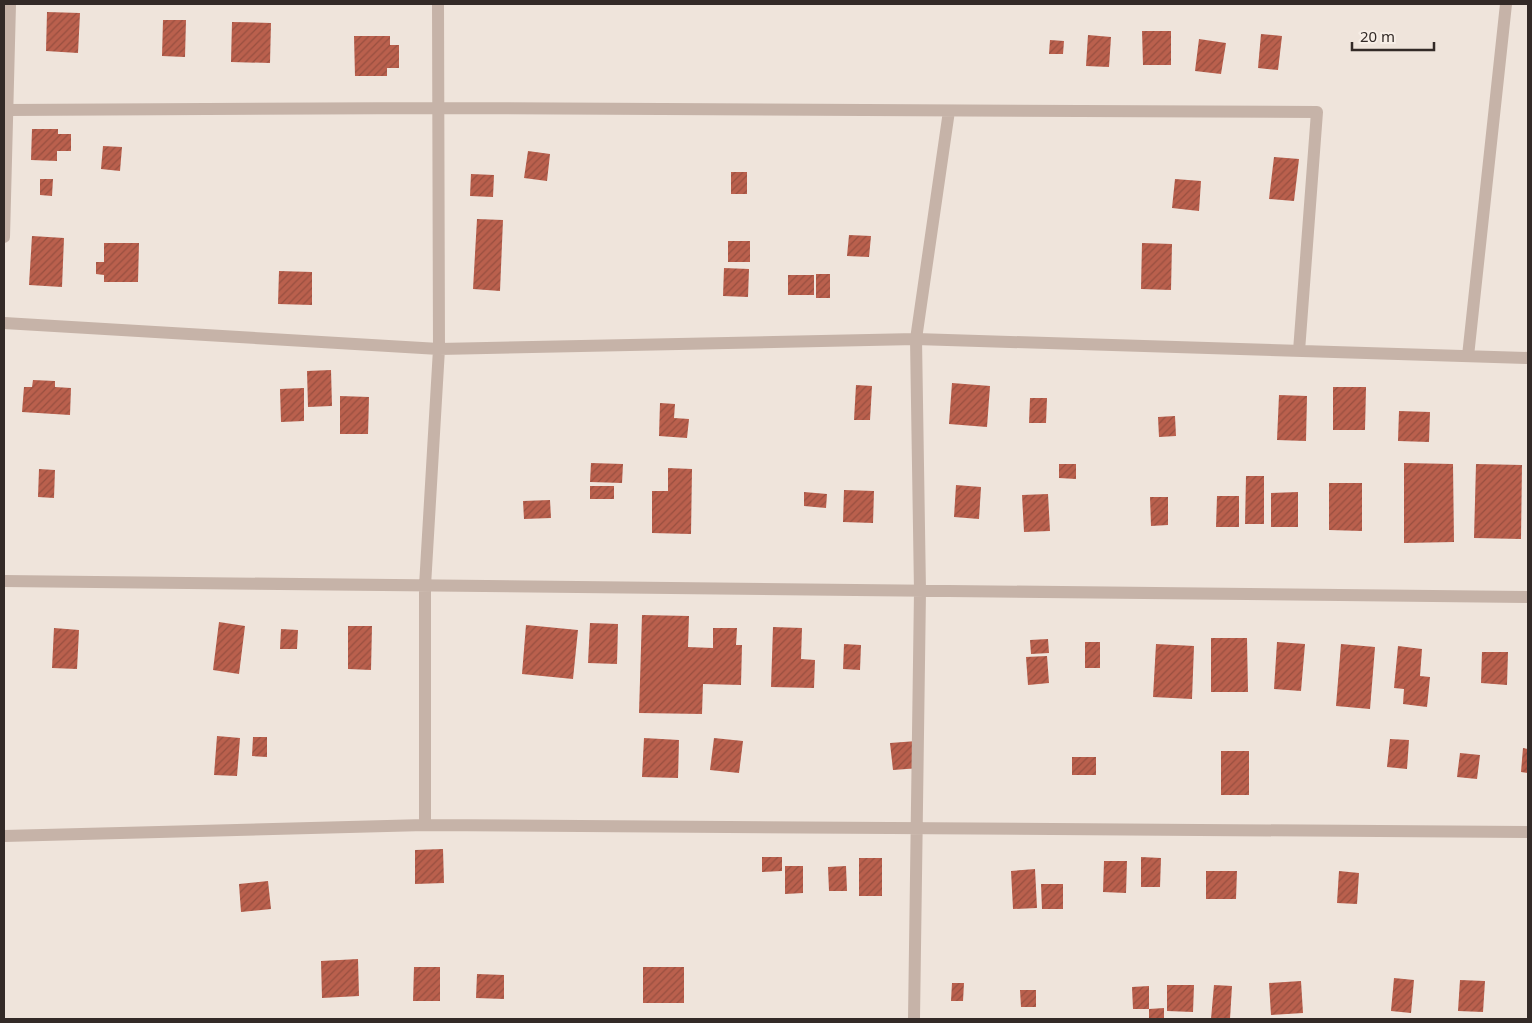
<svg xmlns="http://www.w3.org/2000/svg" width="1532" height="1023" font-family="'Noto Sans',sans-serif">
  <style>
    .building { fill: url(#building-hatch) }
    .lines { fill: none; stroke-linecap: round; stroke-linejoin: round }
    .minor { stroke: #c6b3a8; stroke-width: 12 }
  </style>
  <defs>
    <pattern id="building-hatch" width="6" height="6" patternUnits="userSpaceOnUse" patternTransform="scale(1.25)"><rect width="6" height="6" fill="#ba604d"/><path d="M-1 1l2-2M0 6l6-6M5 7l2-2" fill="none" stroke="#984f40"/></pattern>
  </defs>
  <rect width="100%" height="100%" fill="#efe4db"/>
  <path class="building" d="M47,12L80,13L78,53L46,51Z
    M163,20H186L185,57L162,56Z
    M232,22L271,23L270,63L231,62Z
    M1142,31H1171V65H1143Z
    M1261,34L1282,36L1278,70L1258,68Z
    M1088,35L1111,37L1109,67L1086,66Z
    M354,36H390V45H399V68H387V76H355Z
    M1199,39L1226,43L1221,74L1195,71Z
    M1050,40L1064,41L1063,54H1049Z
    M32,129H58V134H71V151H57V161L31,160Z
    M103,146L122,147L120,171L101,169Z
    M528,151L550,154L547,181L524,178Z
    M1274,157L1299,159L1294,201L1269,199Z
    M731,172H747V194H731Z
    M471,174L494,175L493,197L470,196Z
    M40,179H53L52,196L40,195Z
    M1175,179L1201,181L1199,211L1172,208Z
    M477,219L503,220L500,291L473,289Z
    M849,235L871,236L869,257L847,256Z
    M32,236L64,238L62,287L29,285Z
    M728,241H750V262H728Z
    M104,243H139L138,282H104V275L96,274V262H104Z
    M1142,243L1172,244L1171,290L1141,289Z
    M724,268L749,269L748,297L723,296Z
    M279,271L312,272V305L278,304Z
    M816,274H830V298H816Z
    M788,275H814V295H788Z
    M331,370L332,406L308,407L307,371Z
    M33,380L55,381V387L71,388L70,415L22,412L24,387H32Z
    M952,383L990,386L987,427L949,424Z
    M856,385L872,386L870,420H854Z
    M1333,387H1366L1365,430H1333Z
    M304,388V421L281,422L280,389Z
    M1279,395L1307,396L1306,441L1277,440Z
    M340,396L369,397L368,434H340Z
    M1030,398H1047L1046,423H1029Z
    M660,403L675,404L674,418L689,419L687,438L659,436Z
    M1399,411L1430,412L1429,442L1398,441Z
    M1175,416L1176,436L1159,437L1158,417Z
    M591,463L623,464L622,483L590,482Z
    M1404,463L1453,464L1454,542L1404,543Z
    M1059,464H1076V479L1059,478Z
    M1476,464L1522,465L1521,539L1474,538Z
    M668,468L692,469L691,534L652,533V491H668Z
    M39,469L55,470L54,498L38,497Z
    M1246,476H1264V524H1245Z
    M1329,483H1362V531L1329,530Z
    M956,485L981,487L979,519L954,517Z
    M590,486H614V499H590Z
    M844,490L874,491L873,523L843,522Z
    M804,492L827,494L826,508L804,506Z
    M1298,492V527H1271V493Z
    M1048,494L1050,531L1024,532L1022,495Z
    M1217,496H1239V527H1216Z
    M1150,497H1168V525L1151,526Z
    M550,500L551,518L524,519L523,501Z
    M642,615L689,616L688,647L713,648V628H737L736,645H742L741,685L703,684L702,714L639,713Z
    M219,622L245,626L239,674L213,670Z
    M590,623L618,624L617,664L588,663Z
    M526,625L578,630L573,679L522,674Z
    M348,626H372L371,670L348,669Z
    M773,627L802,628L801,659L815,660L814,688L771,687Z
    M54,628L79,630L77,669L52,668Z
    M281,629L298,630L297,649H280Z
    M1211,638H1247L1248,692H1211Z
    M1048,639L1049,653L1031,654L1030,640Z
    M1085,642H1100V668H1085Z
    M1277,642L1305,644L1301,691L1274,689Z
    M844,644L861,645L860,670L843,669Z
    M1156,644L1194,646L1192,699L1153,697Z
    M1341,644L1375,647L1370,709L1336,706Z
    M1398,646L1422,649L1420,676L1430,677L1427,707L1403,704L1404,689L1394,688Z
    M1482,652H1508L1507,685L1481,683Z
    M1047,656L1049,683L1028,685L1026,657Z
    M217,736L240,738L237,776L214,775Z
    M253,737H267V757L252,756Z
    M644,738L679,740L678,778L642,777Z
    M714,738L743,741L739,773L710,770Z
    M1390,739L1409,740L1407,769L1387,767Z
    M917,741L920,768L893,770L890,743Z
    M1523,748L1528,749V773L1521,772Z
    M1221,751H1249V795H1221Z
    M1460,753L1480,755L1477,779L1457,777Z
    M1072,757H1096V775H1072Z
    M443,849L444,883L415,884V850Z
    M762,857H782V871L762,872Z
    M1141,857L1161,858L1160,887H1141Z
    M859,858H882V896H859Z
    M1104,861H1127L1126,893L1103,892Z
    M785,866H803V893L785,894Z
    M846,866L847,891H829L828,867Z
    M1035,869L1037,908L1013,909L1011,871Z
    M1206,871H1237L1236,899H1206Z
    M1339,871L1359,873L1357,904L1337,903Z
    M268,881L271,909L241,912L239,884Z
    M1041,884H1063V909H1042Z
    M358,959L359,996L322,998L321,961Z
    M414,967H440V1001H413Z
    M643,967H684V1003H643Z
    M477,974L504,975V999L476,998Z
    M1394,978L1414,980L1411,1013L1391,1011Z
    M1460,980L1485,981L1483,1012L1458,1011Z
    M1301,981L1303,1013L1271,1015L1269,983Z
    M952,983H964L963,1001H951Z
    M1167,985H1194L1193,1012L1167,1011Z
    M1214,985L1232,986L1230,1019H1211Z
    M1149,986V1009H1133L1132,987Z
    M1020,990H1036V1007H1021Z
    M1164,1008V1019H1149V1009Z"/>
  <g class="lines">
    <path class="minor" d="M7,110L438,108L1317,112L1299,351
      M4,237L10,4
      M4,323L439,349L916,339L1528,358
      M1468,356L1506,4
      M4,581L1528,597
      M425,825V586L439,349L438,4
      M4,836L425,825L1528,832
      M914,1019L920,591L916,339L949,111"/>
  </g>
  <rect width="1532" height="1023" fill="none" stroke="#332a27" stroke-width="10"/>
  <path d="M1352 42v8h82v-8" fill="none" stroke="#332a27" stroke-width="2.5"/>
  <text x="1360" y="42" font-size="15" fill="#332a27" stroke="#f7eee6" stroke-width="4" paint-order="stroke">20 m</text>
</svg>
